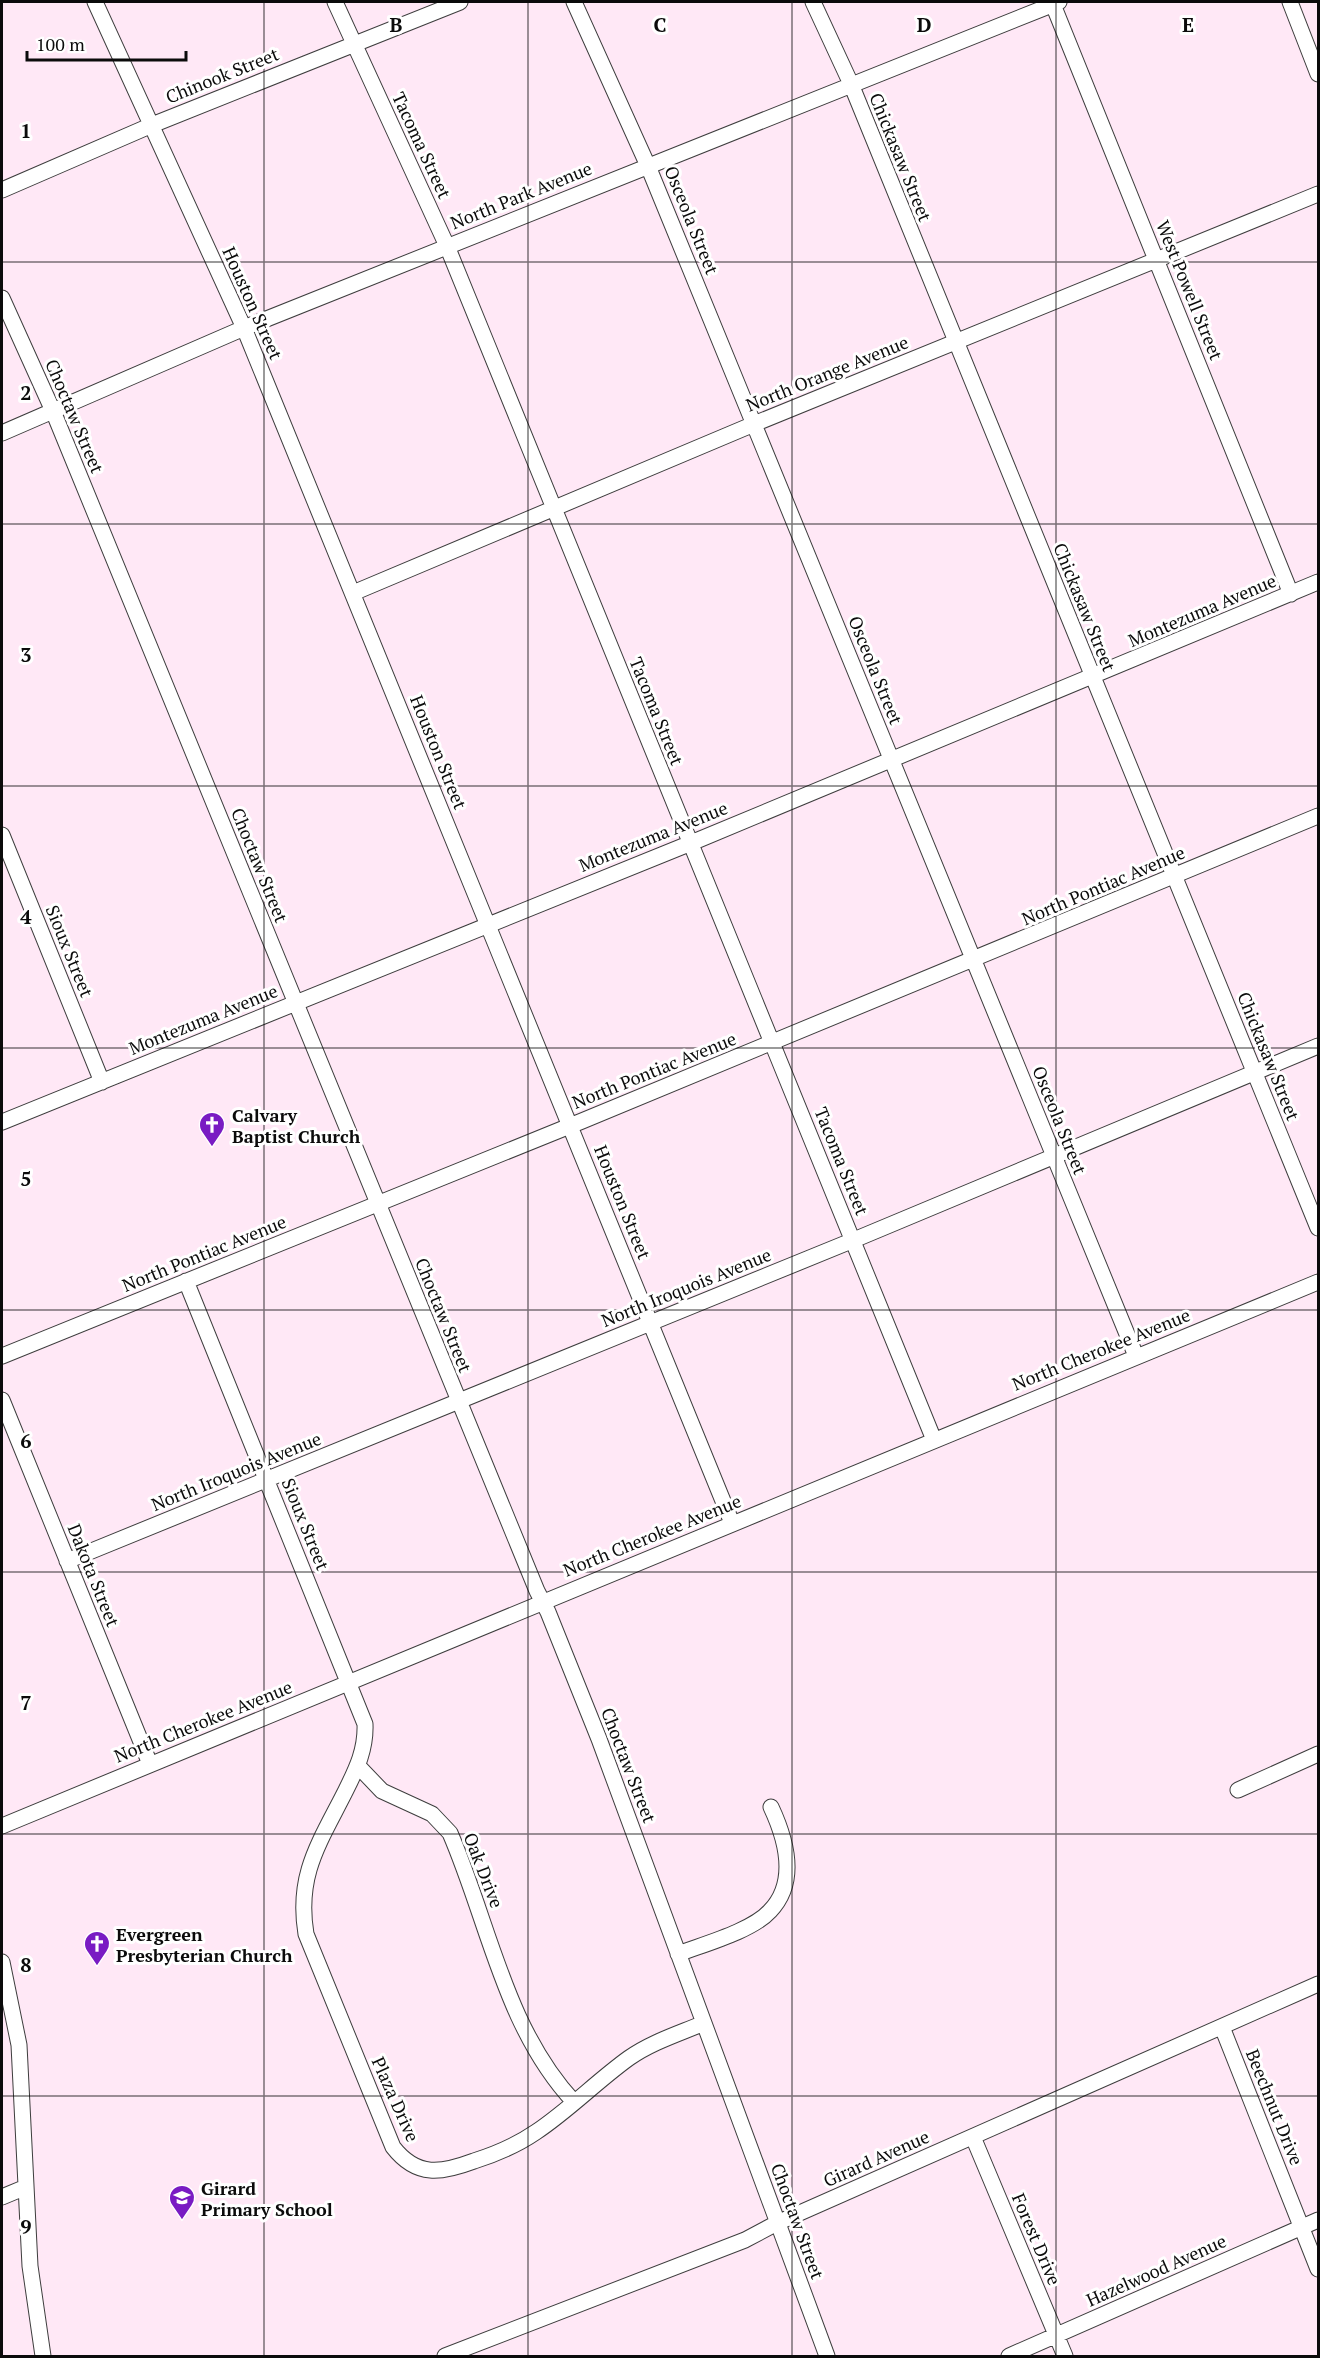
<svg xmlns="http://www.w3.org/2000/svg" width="1320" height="2358" font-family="'PT Serif',serif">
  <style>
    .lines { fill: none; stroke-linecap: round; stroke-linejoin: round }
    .minor-casing { stroke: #3e3e3e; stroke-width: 17 }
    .minor { stroke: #fff; stroke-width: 15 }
    .grid { fill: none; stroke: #0b0b0b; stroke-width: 1.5; stroke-opacity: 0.55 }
    .labels { text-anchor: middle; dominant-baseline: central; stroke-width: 6; stroke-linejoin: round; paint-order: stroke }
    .street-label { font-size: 18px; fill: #0b0b0b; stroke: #fff }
    .poi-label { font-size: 18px; font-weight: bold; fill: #0b0b0b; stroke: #fff; text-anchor: start }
    .grid-label { font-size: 20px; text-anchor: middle; font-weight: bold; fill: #0b0b0b; stroke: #fff; stroke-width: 6; stroke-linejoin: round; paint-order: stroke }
  </style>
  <rect width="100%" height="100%" fill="#ffe8f6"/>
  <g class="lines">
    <defs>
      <path id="minor" d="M95,2L244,328L732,1523
        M335,2L447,246L934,1440
        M574,2L648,166L1136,1356
        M813,2L851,84L1318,1228
        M1052,2L1291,594
        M1290,2L1318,74
        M2,190L152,125L460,2
        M2,298L53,411L537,1591L548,1612L599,1739L827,2356
        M2,433L244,328L1059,2
        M353,593L754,424L1318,194
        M2,835L102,1082
        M2,1122L691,843L1318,582
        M186,1281L365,1724C366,1749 357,1768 346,1790C320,1842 296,1874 306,1934L393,2147C417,2178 442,2173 474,2161C496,2154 517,2145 536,2132C569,2110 597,2081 629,2058C652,2042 678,2034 704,2023
        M2,1356L582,1121L1318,816
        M2,1400L150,1764
        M67,1561L861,1237L1318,1046
        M358,1766L382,1791L432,1814L450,1833C489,1923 505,2028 574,2102
        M1238,1790L1318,1754
        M2,1826L1318,1282
        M678,1954C704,1944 752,1931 770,1911C798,1882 786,1839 771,1807
        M2,1962L19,2045L30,2266L43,2356
        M1222,2027L1318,2269
        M973,2137L1065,2356
        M2,2197L26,2187
        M445,2356L745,2240L777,2223L1318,1984
        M1009,2356L1318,2220"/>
    </defs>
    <use href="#minor" class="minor-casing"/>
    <use href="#minor" class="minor"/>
  </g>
  <path class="grid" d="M264,2V2356M528,2V2356M792,2V2356M1056,2V2356M2,262H1318M2,524H1318M2,786H1318M2,1048H1318M2,1310H1318M2,1572H1318M2,1834H1318M2,2096H1318"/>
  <defs>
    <symbol id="church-pin" viewBox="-11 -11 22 30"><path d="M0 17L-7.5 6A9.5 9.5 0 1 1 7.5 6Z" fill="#791bc3" stroke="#fff"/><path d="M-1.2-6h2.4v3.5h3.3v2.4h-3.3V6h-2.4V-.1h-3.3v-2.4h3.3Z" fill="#fff"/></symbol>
    <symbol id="school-pin" viewBox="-11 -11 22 30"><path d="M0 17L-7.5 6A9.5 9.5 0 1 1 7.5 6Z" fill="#791bc3" stroke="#fff"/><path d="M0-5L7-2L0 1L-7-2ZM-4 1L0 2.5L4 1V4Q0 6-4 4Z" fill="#fff"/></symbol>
  </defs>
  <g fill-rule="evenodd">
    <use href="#church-pin" x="197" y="1110" width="30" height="40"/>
    <use href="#church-pin" x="82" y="1929" width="30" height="40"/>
    <use href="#school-pin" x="167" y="2183" width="30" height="40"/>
  </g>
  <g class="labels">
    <g class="street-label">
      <text transform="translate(222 75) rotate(-22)">Chinook Street</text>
      <text transform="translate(422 145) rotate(65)">Tacoma Street</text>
      <text transform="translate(901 157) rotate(68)">Chickasaw Street</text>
      <text transform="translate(521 195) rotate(-22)">North Park Avenue</text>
      <text transform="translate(692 220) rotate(68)">Osceola Street</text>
      <text transform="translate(1190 290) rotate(68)">West Powell Street</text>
      <text transform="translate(253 303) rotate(66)">Houston Street</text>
      <text transform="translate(827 373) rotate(-22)">North Orange Avenue</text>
      <text transform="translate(75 416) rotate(67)">Choctaw Street</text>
      <text transform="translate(1085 607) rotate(68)">Chickasaw Street</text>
      <text transform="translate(1202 610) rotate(-23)">Montezuma Avenue</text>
      <text transform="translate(876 670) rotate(68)">Osceola Street</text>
      <text transform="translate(657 711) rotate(68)">Tacoma Street</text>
      <text transform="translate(439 752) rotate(68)">Houston Street</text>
      <text transform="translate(653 836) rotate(-22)">Montezuma Avenue</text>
      <text transform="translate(260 865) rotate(68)">Choctaw Street</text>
      <text transform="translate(1103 885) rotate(-23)">North Pontiac Avenue</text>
      <text transform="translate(70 951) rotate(68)">Sioux Street</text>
      <text transform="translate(203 1019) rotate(-22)">Montezuma Avenue</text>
      <text transform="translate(1269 1056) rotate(68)">Chickasaw Street</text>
      <text transform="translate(654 1070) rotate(-22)">North Pontiac Avenue</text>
      <text transform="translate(1060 1120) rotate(68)">Osceola Street</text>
      <text transform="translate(842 1161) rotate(68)">Tacoma Street</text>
      <text transform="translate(623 1202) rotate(68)">Houston Street</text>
      <text transform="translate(204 1253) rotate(-22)">North Pontiac Avenue</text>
      <text transform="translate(686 1287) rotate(-22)">North Iroquois Avenue</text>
      <text transform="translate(444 1315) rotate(68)">Choctaw Street</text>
      <text transform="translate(1101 1349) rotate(-22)">North Cherokee Avenue</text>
      <text transform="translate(236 1471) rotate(-22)">North Iroquois Avenue</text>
      <text transform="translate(306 1524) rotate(68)">Sioux Street</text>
      <text transform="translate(652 1535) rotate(-22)">North Cherokee Avenue</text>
      <text transform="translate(94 1575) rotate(68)">Dakota Street</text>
      <text transform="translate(203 1721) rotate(-22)">North Cherokee Avenue</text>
      <text transform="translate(629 1765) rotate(69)">Choctaw Street</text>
      <text transform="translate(484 1870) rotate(69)">Oak Drive</text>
      <text transform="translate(396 2099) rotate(66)">Plaza Drive</text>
      <text transform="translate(1275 2107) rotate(68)">Beechnut Drive</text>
      <text transform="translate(876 2158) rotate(-24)">Girard Avenue</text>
      <text transform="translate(798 2221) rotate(70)">Choctaw Street</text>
      <text transform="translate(1037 2239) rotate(67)">Forest Drive</text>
      <text transform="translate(1156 2270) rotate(-24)">Hazelwood Avenue</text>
    </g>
    <g class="poi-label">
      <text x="232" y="1115">Calvary<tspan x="232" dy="21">Baptist Church</tspan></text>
      <text x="116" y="1934">Evergreen<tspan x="116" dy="21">Presbyterian Church</tspan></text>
      <text x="201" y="2188">Girard<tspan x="201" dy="21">Primary School</tspan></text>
    </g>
  </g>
  <g class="grid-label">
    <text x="396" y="32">B</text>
    <text x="660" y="32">C</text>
    <text x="924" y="32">D</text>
    <text x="1188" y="32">E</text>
    <text x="26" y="138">1</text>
    <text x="26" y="400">2</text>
    <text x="26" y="662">3</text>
    <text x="26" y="924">4</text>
    <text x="26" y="1186">5</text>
    <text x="26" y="1448">6</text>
    <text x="26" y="1710">7</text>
    <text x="26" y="1972">8</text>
    <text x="26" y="2234">9</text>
  </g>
  <rect width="1320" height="2358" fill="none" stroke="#0b0b0b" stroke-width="6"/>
  <path d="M27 51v9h159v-9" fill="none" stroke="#0b0b0b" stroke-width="3"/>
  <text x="36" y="51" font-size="18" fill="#0b0b0b" stroke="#ffffff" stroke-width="4.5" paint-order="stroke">100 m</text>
</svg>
